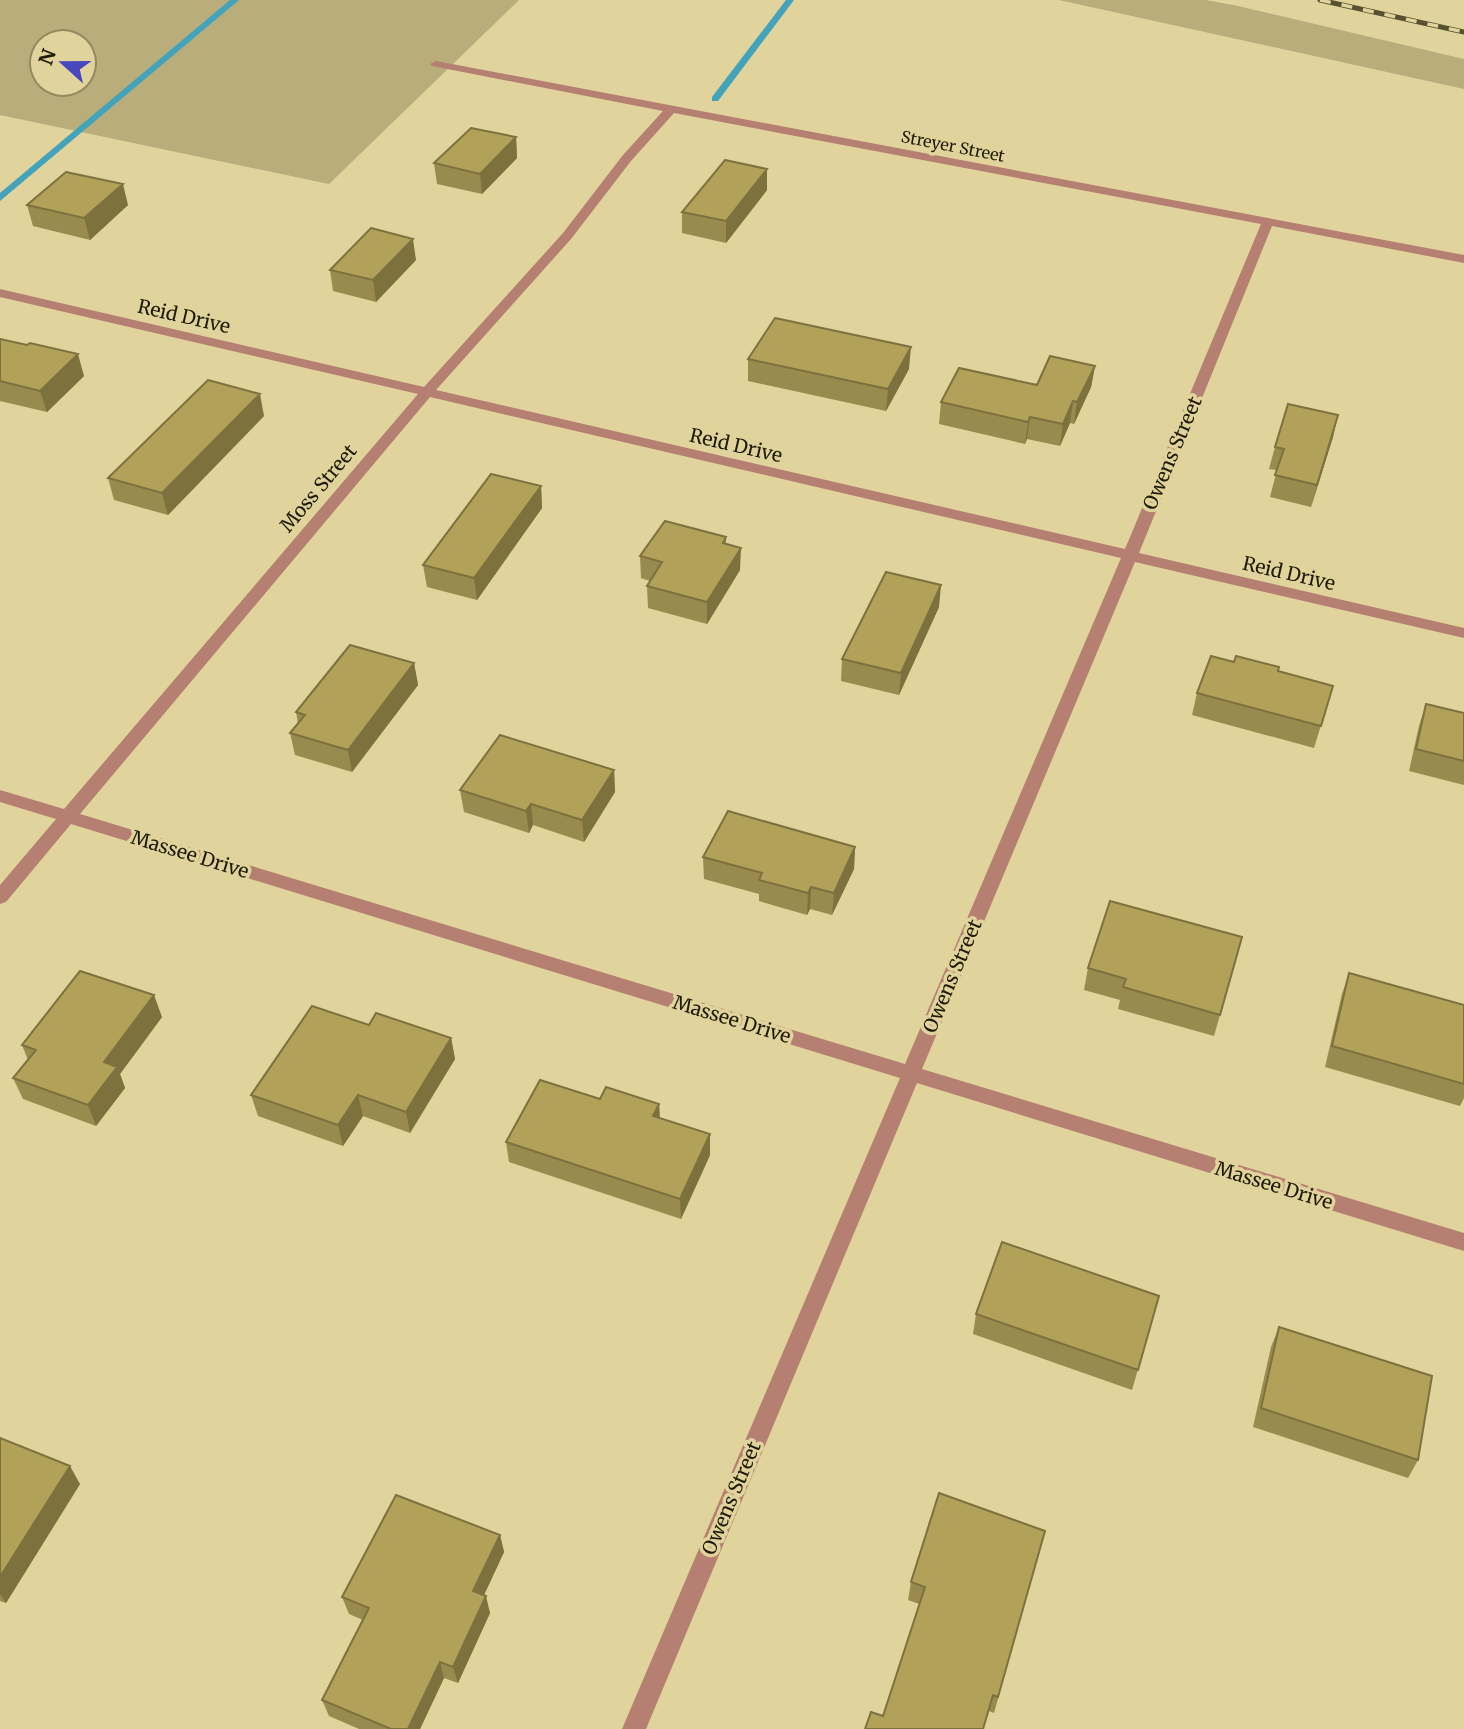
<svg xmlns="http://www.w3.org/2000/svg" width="1464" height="1729" font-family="Merriweather,serif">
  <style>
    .green { fill: #b8ad7b; fill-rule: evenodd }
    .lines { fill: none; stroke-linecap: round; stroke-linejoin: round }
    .stream { fill: #43a3bb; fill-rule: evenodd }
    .street { fill: #b58071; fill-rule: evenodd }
    .rail-casing { stroke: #585131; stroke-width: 5 }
    .rail { stroke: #e0d39b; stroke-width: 3.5; stroke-dasharray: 11; stroke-linecap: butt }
    .wall { fill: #998b4d }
    .shaded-wall { fill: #7d713e }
    .building { fill: #b2a259; stroke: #7d713e; stroke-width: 2 }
    .labels { text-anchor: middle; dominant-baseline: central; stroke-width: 7; stroke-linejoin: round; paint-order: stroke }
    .far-street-label { font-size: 16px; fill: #1e1a04; stroke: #e0d39b }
    .street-label { font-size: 19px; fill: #1e1a04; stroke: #e0d39b }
  </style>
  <rect width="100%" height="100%" fill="#e0d39b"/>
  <path class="green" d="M0,0H519L329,184L0,115ZM42,42H84V84H42Z
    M1059,0H1206L1238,6L1464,59V89Z"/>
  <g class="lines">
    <path class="stream" d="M230,0H239L0,201V193Z
      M786,0H794L718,101H712V97Z"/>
    <path class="street" d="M436,61L1464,255V263L1272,226L1139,553L1464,628V638L1135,562L922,1069L1464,1233V1251L917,1083L646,1729H622L900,1078L71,824L6,902L0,904V885L56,819L0,802V790L64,809L418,394L0,297V289L424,387L563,233L623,155L663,111L432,66L430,64ZM674,113L1261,224L1125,549L436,390L571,239L631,161ZM430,397L1121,558L905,1064L80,814Z"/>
    <defs>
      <path id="rail" d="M1320,0L1464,32"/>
    </defs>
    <use href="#rail" class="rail-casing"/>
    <use href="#rail" class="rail"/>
  </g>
  <path class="wall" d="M516,137L517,158L482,194L437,184L434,163Z
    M767,169V190L726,243L682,233V212Z
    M27,205H128L90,240L33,226Z
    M416,260L376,302L333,291L330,270Z
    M0,339L27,345L84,376L47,412L0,401Z
    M748,359L909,369L886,411L748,381Z
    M1095,366L1091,387L1074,424L1070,423L1060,446L1027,439L1025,444L939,424L941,402L1037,385Z
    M264,416L168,515L114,500L108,478Z
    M1333,437L1311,507L1270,497L1277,470L1269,469L1275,447Z
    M541,486L542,508L477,600L427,587L423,565Z
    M726,537V544L740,570L707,624L648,608L647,586L650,581L641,578L640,556Z
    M939,607L899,695L841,681L842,659Z
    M414,663L418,685L352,772L295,755L290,733L298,723L296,712Z
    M1278,671L1333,686L1314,748L1192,715L1197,693Z
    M1426,704L1464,713V785L1409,771L1419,726Z
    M614,770L615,792L584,842L533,825L529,833L464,812L460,790Z
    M855,847L854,869L832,915L810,909L807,915L759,901V894L704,879L703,857Z
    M1242,937L1214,1036L1118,1009L1120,1000L1084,990L1088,968Z
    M1349,973L1464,1005V1098L1460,1106L1325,1067L1342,994Z
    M162,1017L120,1074L125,1088L96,1126L23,1099L13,1078L28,1060L22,1045Z
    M369,1025L451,1038L455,1059L410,1133L363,1116L343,1146L258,1116L251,1095Z
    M600,1099L659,1104L660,1118L710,1155L681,1219L509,1162L506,1142Z
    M1159,1296L1132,1390L973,1334L976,1314Z
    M1279,1327L1418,1460L1408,1478L1253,1427L1271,1347Z
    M0,1438L80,1484L6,1603L0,1601Z
    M1045,1531L994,1713L989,1711L883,1716L919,1604L908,1600L911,1582Z
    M500,1535L504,1552L484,1595L490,1613L458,1683L444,1678L420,1729H359L329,1716L322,1700L363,1620L349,1614L342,1597Z"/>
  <path class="shaded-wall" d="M516,137L517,158L482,194L480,174Z
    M767,169V190L726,243V221Z
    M123,184L128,205L90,240L84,218Z
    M413,239L416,260L376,302L373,280Z
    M911,347L909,369L886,411L888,389Z
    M78,354L84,376L47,412L40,391Z
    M1095,366L1091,387L1074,424L1077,402Z
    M260,394L264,416L168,515L162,493Z
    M1073,401L1070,423L1060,446L1063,424Z
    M1338,415L1333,437L1311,507L1317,485Z
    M1030,417L1027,439L1025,444L1028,422Z
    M541,486L542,508L477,600L474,578Z
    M741,548L740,570L707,624V602Z
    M941,585L939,607L899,695L901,673Z
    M414,663L418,685L352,772L348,750Z
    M614,770L615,792L584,842L582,820Z
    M531,804L533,825L529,833L526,811Z
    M855,847L854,869L832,915L834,893Z
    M811,887L810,909L807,915L808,893Z
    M154,995L162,1017L120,1074L125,1088L96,1126L88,1105L104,1062Z
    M451,1038L455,1059L410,1133L406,1112Z
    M358,1095L363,1116L343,1146L338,1125Z
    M659,1104L660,1125L653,1116Z
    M710,1134V1155L681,1219L680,1199Z
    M70,1466L80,1484L6,1603L0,1594V1577Z
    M500,1535L504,1552L478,1608L473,1591Z
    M486,1596L490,1613L458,1683L453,1667Z
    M440,1662L444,1678L420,1729H408Z"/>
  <path class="building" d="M471,128L516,137L480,174L434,163Z
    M725,160L767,169L726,221L682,212Z
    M66,172L123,184L84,218L27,205Z
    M371,228L413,239L373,280L330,270Z
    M775,318L911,347L888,389L748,359Z
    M0,339L27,345L30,343L78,354L40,391L0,381Z
    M1050,356L1095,366L1077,402L1073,401L1063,424L1030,417L1028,422L941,402L959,368L1037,385Z
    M208,380L260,394L162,493L108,478Z
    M1288,404L1338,415L1317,485L1275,475L1284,449L1275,447Z
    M491,474L541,486L474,578L423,565Z
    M665,521L726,537L723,543L741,548L707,602L647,586L662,562L640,556Z
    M886,572L941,585L901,673L842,659Z
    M350,645L414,663L348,750L290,733L305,715L296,712Z
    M1211,656L1234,662L1236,656L1279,667L1278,671L1333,686L1321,726L1197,693Z
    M1426,704L1464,713V761L1416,749Z
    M500,735L614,770L582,820L531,804L526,811L460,790Z
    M728,811L855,847L834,893L811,887L808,893L759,880L762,873L703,857Z
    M1110,901L1242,937L1220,1015L1123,987L1126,979L1088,968Z
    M80,971L154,995L104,1062L117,1067L88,1105L13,1078L36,1050L22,1045Z
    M1349,973L1464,1005V1084L1332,1046Z
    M312,1006L369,1025L376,1013L451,1038L406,1112L358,1095L338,1125L251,1095Z
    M540,1080L600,1099L606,1087L659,1104L653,1116L710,1134L680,1199L506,1142Z
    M1002,1242L1159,1296L1138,1370L976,1314Z
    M1279,1327L1432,1376L1418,1460L1261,1408Z
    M0,1438L70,1466L0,1577Z
    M939,1493L1045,1531L998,1697L993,1695L983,1729H865L871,1712L883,1716L925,1587L911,1582Z
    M396,1495L500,1535L473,1591L486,1596L453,1667L440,1662L408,1729H391L322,1700L369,1608L342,1597Z"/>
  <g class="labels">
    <g class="far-street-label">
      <text transform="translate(953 146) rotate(11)">Streyer Street</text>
    </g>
    <g class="street-label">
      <text transform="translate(184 316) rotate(13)">Reid Drive</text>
      <text transform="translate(736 445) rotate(13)">Reid Drive</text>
      <text transform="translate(1172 453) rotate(-67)">Owens Street</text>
      <text transform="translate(318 488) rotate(-50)">Moss Street</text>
      <text transform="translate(1289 573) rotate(13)">Reid Drive</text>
      <text transform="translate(190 854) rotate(17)">Massee Drive</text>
      <text transform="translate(952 976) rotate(-67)">Owens Street</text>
      <text transform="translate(732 1019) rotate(17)">Massee Drive</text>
      <text transform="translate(1274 1185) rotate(17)">Massee Drive</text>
      <text transform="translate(731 1498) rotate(-67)">Owens Street</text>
    </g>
  </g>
  <g transform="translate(63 63) rotate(291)"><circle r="33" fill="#e0d39b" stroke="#92895f" stroke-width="2"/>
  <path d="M0-5L12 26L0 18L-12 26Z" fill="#4847bd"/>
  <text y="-10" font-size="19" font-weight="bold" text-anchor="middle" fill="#1e1a04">N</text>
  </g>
</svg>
